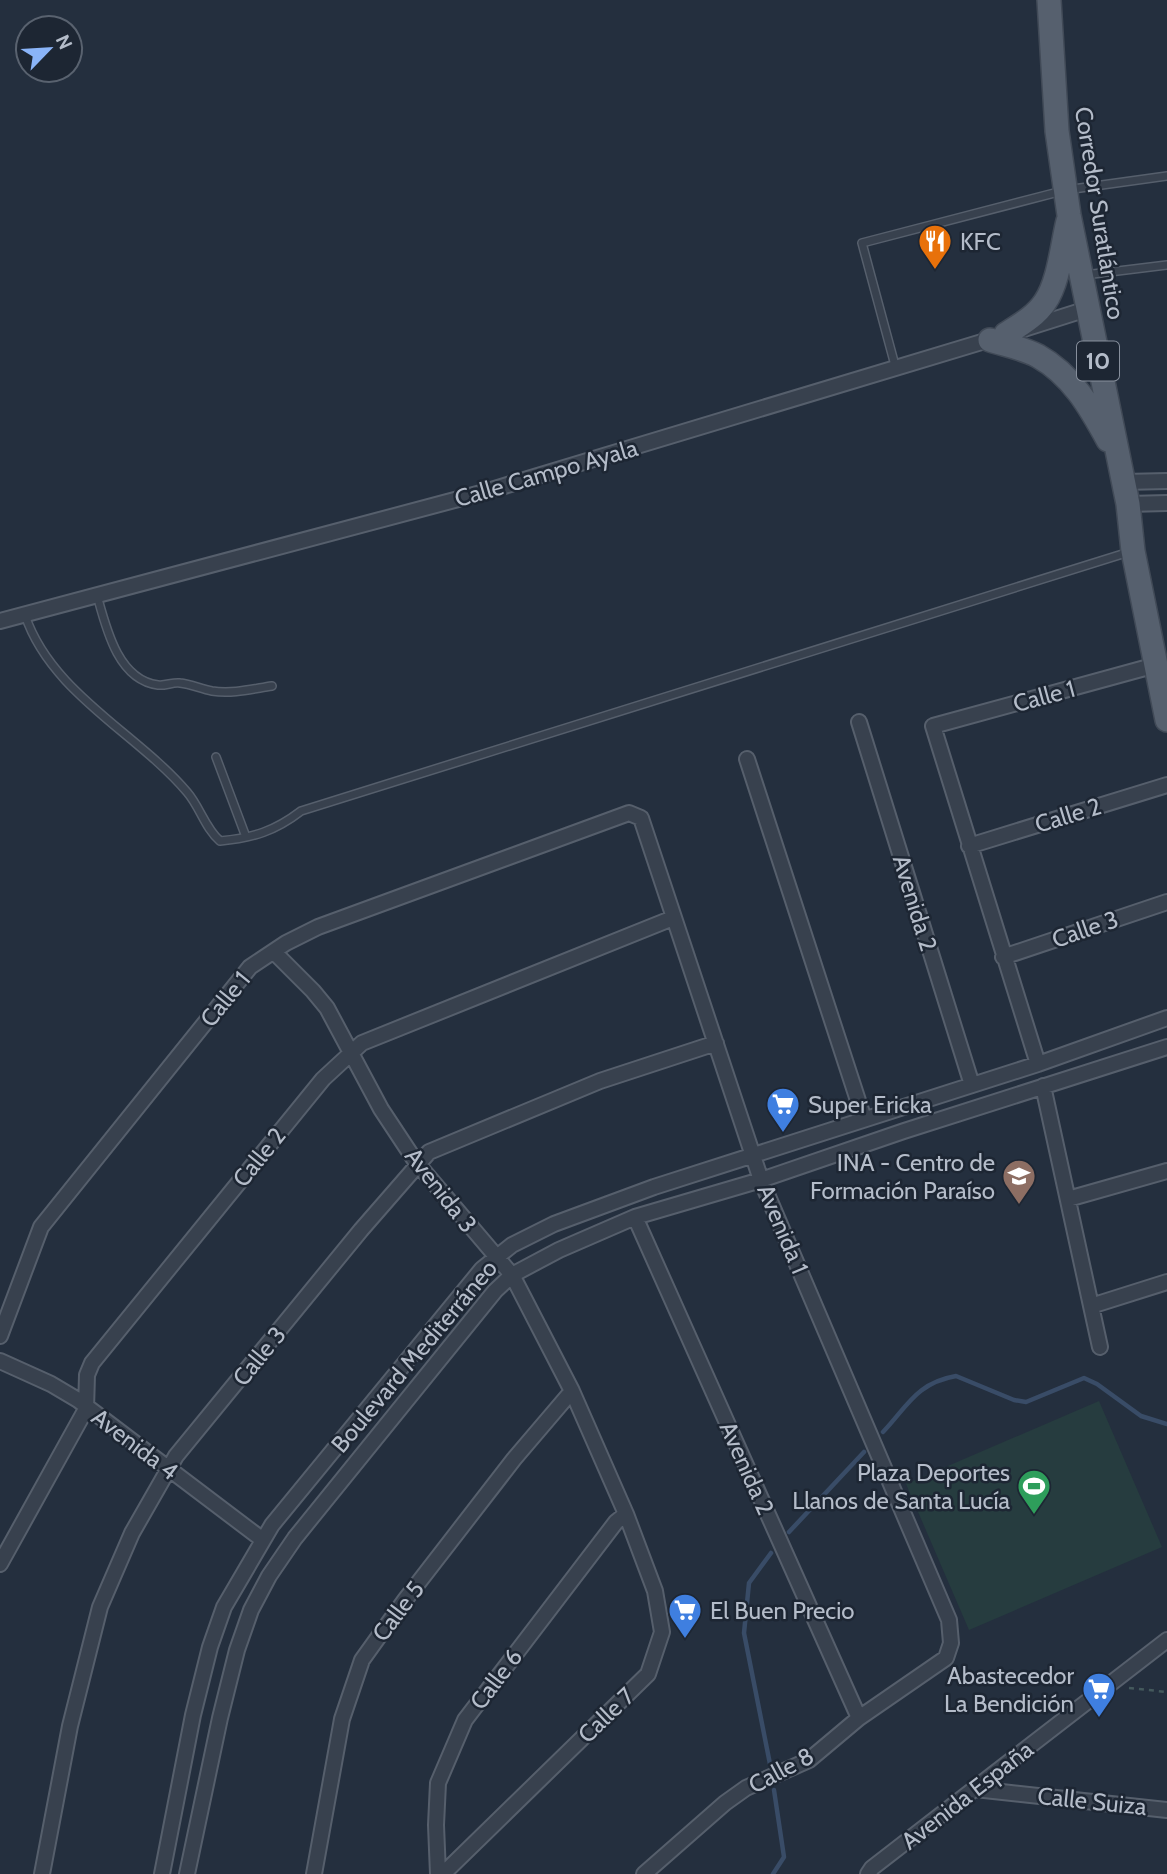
<svg xmlns="http://www.w3.org/2000/svg" width="1167" height="1874" font-family="Cabin,sans-serif">
  <style>
    .green { fill: #263c3f }
    .lines { fill: none; stroke-linecap: round; stroke-linejoin: round }
    .stream { stroke: #394c67; stroke-width: 4.5 }
    .lane-casing { stroke: #565f6c; stroke-width: 10 }
    .street-casing { stroke: #565f6c; stroke-width: 18 }
    .primary-casing { stroke: #414a57; stroke-width: 26 }
    .path { stroke: #44595c; stroke-width: 2.5; stroke-dasharray: 5 5; stroke-linecap: butt }
    .lane { stroke: #38414e; stroke-width: 7 }
    .street { stroke: #38414e; stroke-width: 14 }
    .primary { stroke: #56606e; stroke-width: 23 }
    .labels { text-anchor: middle; dominant-baseline: central; stroke-width: 5; stroke-linejoin: round; paint-order: stroke }
    .shield { fill: #1d2633; stroke: #878f9c; stroke-width: 2 }
    .shield-label { font-size: 23px; font-weight: bold; fill: #b4bcc9 }
    .street-label { font-size: 24px; fill: #b4bcc9; stroke: #1d2633 }
    .poi-label { font-size: 24px; fill: #b4bcc9; stroke: #1d2633; text-anchor: start }
  </style>
  <rect width="100%" height="100%" fill="#242f3e"/>
  <path class="green" d="M1099,1401L1162,1547L969,1630L906,1484Z"/>
  <g class="lines">
    <path class="stream" d="M883,1432C907,1407 916,1383 956,1376L1014,1400L1026,1402L1084,1378L1097,1384L1141,1416L1167,1424
      M789,1532L864,1452
      M770,1764L744,1633L749,1583L771,1553
      M773,1874L784,1857L774,1790"/>
    <defs>
      <path id="lane" d="M1085,275L1167,265
        M896,369L862,243L1066,190L1167,176
        M97,595C106,628 118,680 158,685C165,686 173,682 180,683C191,684 201,689 212,691C233,694 252,689 272,686
        M25,615C51,693 137,733 187,792C200,807 205,828 220,841C253,838 275,831 301,811L1129,552
        M216,757L246,837"/>
      <path id="street" d="M1024,329L1087,309
        M1124,482L1167,481
        M1128,504L1167,503
        M0,621L481,493L995,338
        M859,722L972,1085
        M747,759L864,1119
        M969,846L1167,785
        M274,952L313,991L327,1008L381,1109L416,1162L512,1275L572,1391L626,1514L655,1591L662,1632L648,1674L443,1874
        M1003,957L1167,902
        M1038,1064L933,726L1156,665
        M1043,1086L1100,1347
        M1068,1199L1167,1171
        M635,1217L859,1718
        M1091,1306L1167,1282
        M0,1336L41,1227L250,967L286,943L318,927L629,813L641,818L761,1180L949,1620L951,1643L946,1658L859,1718L809,1760L746,1788L725,1803L644,1874
        M0,1361L51,1384L78,1400L263,1540
        M0,1564L86,1409L87,1375L92,1363L323,1079L362,1043L673,918
        M975,1789L1167,1810
        M42,1874L70,1726L100,1607L132,1533L176,1456L361,1230L429,1152L600,1081L716,1043
        M162,1874L193,1715L210,1647L224,1607L272,1525L482,1269L512,1245L554,1224L654,1187L1038,1064L1167,1018
        M187,1874L220,1718L237,1650L251,1610L269,1576L295,1538L495,1291L512,1275L559,1250L635,1217L761,1180L904,1131L1167,1047
        M314,1874L342,1719L362,1660L405,1600L514,1459L572,1391
        M438,1874L436,1825L438,1783L465,1720L616,1522L626,1514
        M868,1874L872,1868L1167,1640"/>
      <path id="primary" d="M1049,0L1057,131L1069,215L1128,504L1133,551L1167,720
        M1006,334C1020,325 1036,316 1045,302C1059,282 1062,245 1068,221
        M990,340C1005,345 1023,348 1038,356C1072,375 1090,407 1108,440"/>
    </defs>
    <use href="#lane" class="lane-casing"/>
    <use href="#street" class="street-casing"/>
    <use href="#primary" class="primary-casing"/>
    <path class="path" d="M1129,1688L1167,1692"/>
    <use href="#lane" class="lane"/>
    <use href="#street" class="street"/>
    <use href="#primary" class="primary"/>
  </g>
  <defs>
    <symbol id="restaurant-pin" viewBox="-11 -11 22 30"><path d="M0 17L-7.5 6A9.5 9.5 0 1 1 7.5 6Z" fill="#e8710a" stroke="#1d2633"/><path d="M-5-6h1v4h1v-4h1v4h1v-4h1v5L-1.5 .5V6h-2V.5L-5-1ZM5-6V6H3V1.5H1.5Q1.5-4 5-6Z" fill="#fff"/></symbol>
    <symbol id="supermarket-pin" viewBox="-11 -11 22 30"><path d="M0 17L-7.5 6A9.5 9.5 0 1 1 7.5 6Z" fill="#3f7fe0" stroke="#1d2633"/><path d="M-6-5.5h2.5l.6 2H6L4.5 2H-2.5L-4.4-4H-6ZM-1.5 3.2a1.3 1.3 0 1 0 .1 0ZM3 3.2a1.3 1.3 0 1 0 .1 0Z" fill="#fff"/></symbol>
    <symbol id="university-pin" viewBox="-11 -11 22 30"><path d="M0 17L-7.5 6A9.5 9.5 0 1 1 7.5 6Z" fill="#8d6e63" stroke="#1d2633"/><path d="M0-5L7-2L0 1L-7-2ZM-4 1L0 2.5L4 1V4Q0 6-4 4Z" fill="#fff"/></symbol>
    <symbol id="stadium-pin" viewBox="-11 -11 22 30"><path d="M0 17L-7.5 6A9.5 9.5 0 1 1 7.5 6Z" fill="#2e9e5b" stroke="#1d2633"/><path d="M0-5a6.5 5 0 1 0 0 10a6.5 5 0 1 0 0-10ZM-3.5-1.8h7v3.6h-7Z" fill="#fff"/></symbol>
  </defs>
  <g fill-rule="evenodd">
    <use href="#restaurant-pin" x="916" y="222" width="38" height="52"/>
    <use href="#supermarket-pin" x="764" y="1085" width="38" height="52"/>
    <use href="#university-pin" x="1000" y="1157" width="38" height="52"/>
    <use href="#stadium-pin" x="1015" y="1467" width="38" height="52"/>
    <use href="#supermarket-pin" x="666" y="1591" width="38" height="52"/>
    <use href="#supermarket-pin" x="1080" y="1670" width="38" height="52"/>
  </g>
  <g class="labels">
    <rect class="shield" x="1077" y="341.5" width="42" height="39" rx="5"/>
    <g class="shield-label">
      <text x="1098" y="361">10</text>
    </g>
    <g class="street-label">
      <text transform="translate(1100 213) rotate(81)">Corredor Suratlántico</text>
      <text transform="translate(546 473) rotate(-16)">Calle Campo Ayala</text>
      <text transform="translate(1044 696) rotate(-15)">Calle 1</text>
      <text transform="translate(1068 815) rotate(-17)">Calle 2</text>
      <text transform="translate(915 903) rotate(73)">Avenida 2</text>
      <text transform="translate(1085 929) rotate(-19)">Calle 3</text>
      <text transform="translate(225 999) rotate(-51)">Calle 1</text>
      <text transform="translate(259 1157) rotate(-51)">Calle 2</text>
      <text transform="translate(441 1190) rotate(52)">Avenida 3</text>
      <text transform="translate(783 1229) rotate(67)">Avenida 1</text>
      <text transform="translate(259 1356) rotate(-51)">Calle 3</text>
      <text transform="translate(414 1356) rotate(-50)">Boulevard Mediterráneo</text>
      <text transform="translate(135 1444) rotate(37)">Avenida 4</text>
      <text transform="translate(747 1468) rotate(66)">Avenida 2</text>
      <text transform="translate(398 1611) rotate(-53)">Calle 5</text>
      <text transform="translate(496 1679) rotate(-53)">Calle 6</text>
      <text transform="translate(606 1715) rotate(-44)">Calle 7</text>
      <text transform="translate(781 1770) rotate(-28)">Calle 8</text>
      <text transform="translate(967 1795) rotate(-38)">Avenida España</text>
      <text transform="translate(1092 1801) rotate(6)">Calle Suiza</text>
    </g>
    <g class="poi-label">
      <text x="960" y="241">KFC</text>
      <text x="808" y="1104">Super Ericka</text>
      <text x="995" y="1162" text-anchor="end">INA - Centro de<tspan x="995" dy="28">Formación Paraíso</tspan></text>
      <text x="1010" y="1472" text-anchor="end">Plaza Deportes<tspan x="1010" dy="28">Llanos de Santa Lucía</tspan></text>
      <text x="710" y="1610">El Buen Precio</text>
      <text x="1074" y="1675" text-anchor="end">Abastecedor<tspan x="1074" dy="28">La Bendición</tspan></text>
    </g>
  </g>
  <g transform="translate(49 49) rotate(65)"><circle r="33" fill="#1d2633" stroke="#59626f" stroke-width="2"/>
  <path d="M0-5L12 26L0 18L-12 26Z" fill="#8ab4f8"/>
  <text y="-10" font-size="19" font-weight="bold" text-anchor="middle" fill="#b4bcc9">N</text>
  </g>
</svg>
